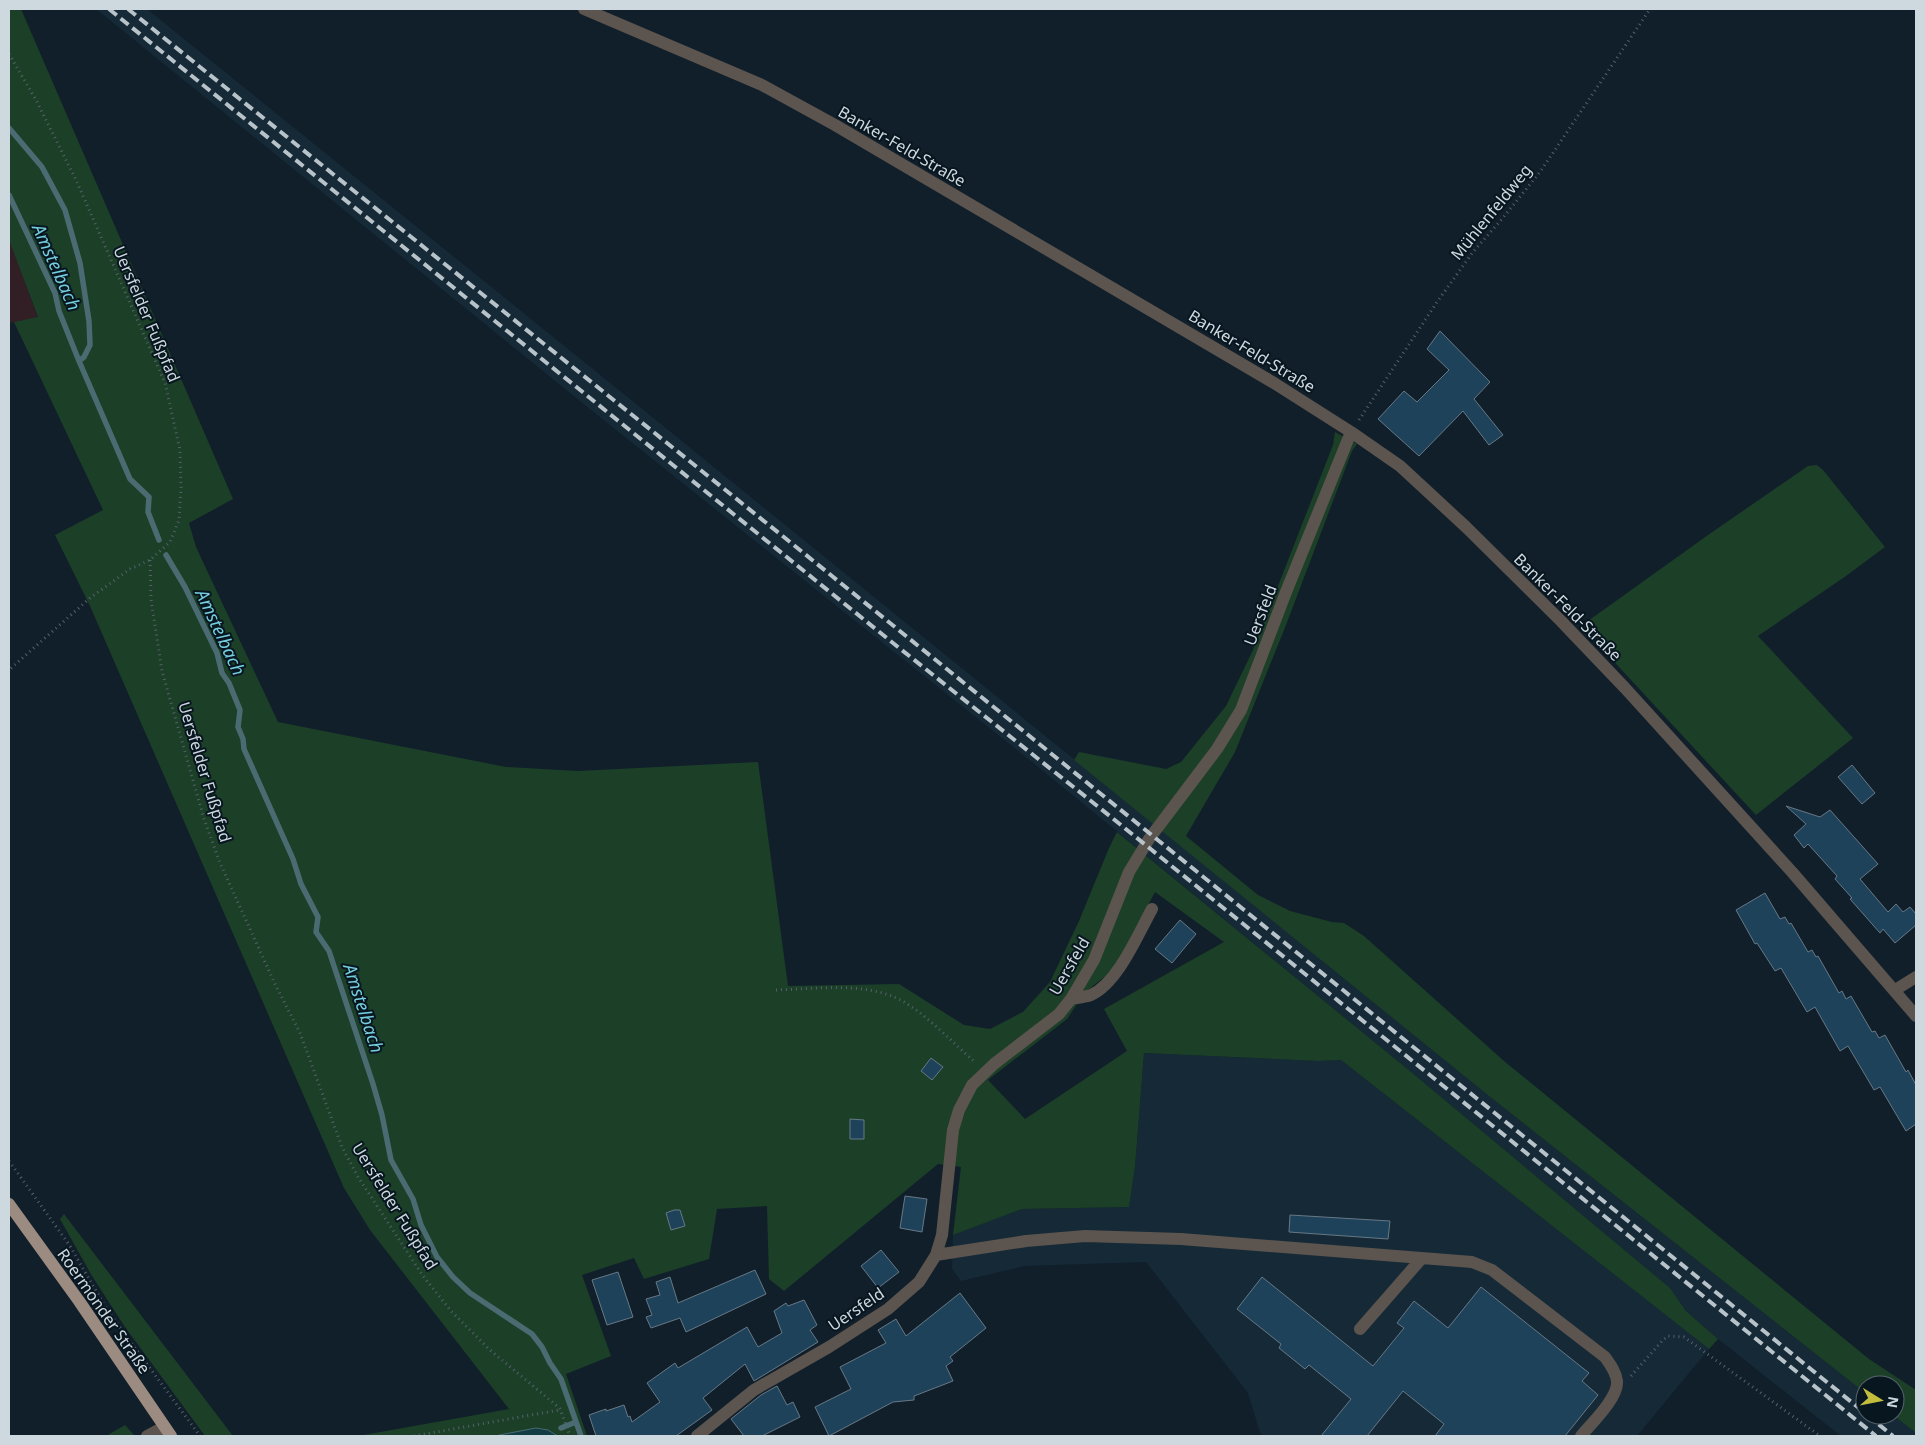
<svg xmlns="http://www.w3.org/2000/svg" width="1925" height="1445" font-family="'Noto Sans',sans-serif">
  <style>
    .built { fill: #152937 }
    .industrial { fill: #311f25 }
    .green { fill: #1c3f28; fill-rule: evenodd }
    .water { fill: #113c43; stroke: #4a6b72 }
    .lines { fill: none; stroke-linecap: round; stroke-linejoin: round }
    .stream { stroke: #4a6b72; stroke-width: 5.5 }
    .building { fill: #1f425b; stroke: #677885 }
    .path { stroke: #55616b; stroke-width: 3; stroke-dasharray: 1 4; stroke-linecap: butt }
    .minor { stroke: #5c544f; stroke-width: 12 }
    .major { stroke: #9b8b81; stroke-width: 12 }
    .rail { stroke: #b7c2c9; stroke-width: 4; stroke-dasharray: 10 5; stroke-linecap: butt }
    .labels { text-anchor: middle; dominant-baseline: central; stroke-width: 4; stroke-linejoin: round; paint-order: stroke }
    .street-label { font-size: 16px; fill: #ced8df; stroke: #081620 }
    .water-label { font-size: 18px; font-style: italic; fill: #74cede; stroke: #081620 }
  </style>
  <rect width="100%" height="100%" fill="#111f2a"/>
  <path class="built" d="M96,9H147L614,386L1489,1096L1865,1393V1415H1893L1916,1433V1436H1841L1718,1339L1686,1311L1670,1288L1410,1071L1037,766L596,414Z
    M1144,1053L1319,1061L1341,1060L1709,1349L1637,1436H1264L1260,1433L1248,1393L1146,1262L1025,1266L961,1281L952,1269L953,1235L1022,1209L1129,1207L1135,1167Z"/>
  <path class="industrial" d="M9,240L11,244L38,318L9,323Z"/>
  <path class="green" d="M9,9H21L233,499L189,523L196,547L278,722L506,767L578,771L758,762L788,986L899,984L964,1025L990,1029L1023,1012L1050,982L1079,921L1109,848L1117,832L1410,1071L1670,1288L1686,1311L1718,1339L1709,1349L1341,1060L1319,1061L1144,1053L1135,1167L1129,1207L1022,1209L953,1235L961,1167L938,1164L784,1291L769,1279L767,1206L717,1209L709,1259L644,1279L634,1258L582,1275L611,1356L566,1374L587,1436H558C547,1425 530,1429 517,1432C469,1441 408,1436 358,1436L509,1409L370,1230L344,1188L90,606L55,535L103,510L14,322L38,317L9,240ZM1155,892L1224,942L1104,1009L1127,1051L1025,1119L988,1080L1067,1019L1085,992L1107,975L1120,958Z
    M1335,432L1357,444L1352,451L1286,625L1235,752L1186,836L1258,895L1290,911L1332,922L1344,923L1364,936L1504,1061L1869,1359L1916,1390V1433L1893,1415H1895V1385H1865V1393L1489,1096L1074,760L1079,752L1166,769L1181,762L1226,706L1253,650L1333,445Z
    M1817,465L1823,470L1885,547L1846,576L1758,636L1853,738L1756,815L1581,626L1708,535L1808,466Z
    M64,1214L233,1436H205L125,1327L92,1276L60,1219Z
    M125,1425L135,1436H106Z"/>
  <path class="water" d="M536,1428L548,1430L558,1436H494Z"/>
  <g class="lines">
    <path class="stream" d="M9,128L42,167L65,210L80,263L89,321L90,345L84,357L79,361
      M9,195L55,293L59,311L79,361L130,479L149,497L148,512L159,540
      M166,555L185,587L217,653L222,673L229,683L240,710L238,727L243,739L244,749L293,859L301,884L318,917L316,932L329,951L373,1084L382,1115L391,1160L413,1199L421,1225L437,1257L453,1277L470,1293L532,1334L542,1347L550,1363L561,1379L581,1436
      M561,1428L576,1422"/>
  </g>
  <path class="building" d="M1440,331L1490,382L1474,399L1503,435L1489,445L1463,411L1419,456L1378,419L1404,391L1417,402L1449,370L1427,349Z
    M1852,765L1875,793L1862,804L1838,777Z
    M1786,806L1820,817L1830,810L1878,864L1860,879L1888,912L1896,904L1903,912L1910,907L1916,914V925L1895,943L1883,929L1880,933L1850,899L1852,898L1835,879L1837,876L1808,844L1804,848L1794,835L1806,824Z
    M1765,893L1780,919L1785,917L1789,924L1791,923L1808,952L1812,950L1816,957L1818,956L1839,993L1842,991L1846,999L1851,996L1872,1032L1875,1031L1879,1038L1885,1035L1906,1072L1908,1070L1916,1085V1124L1906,1131L1880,1087L1874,1090L1848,1046L1840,1051L1815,1007L1807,1012L1781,968L1775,971L1757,943L1755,944L1736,910Z
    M1180,920L1196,934L1172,963L1155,949Z
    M931,1058L943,1067L932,1080L921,1071Z
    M850,1119L864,1120V1139H850Z
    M905,1196L927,1199L922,1232L900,1228Z
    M674,1210H680L685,1226L671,1230L666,1213Z
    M1290,1215L1390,1221L1388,1239L1289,1232Z
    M881,1250L899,1272L878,1288L861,1266Z
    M755,1270L766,1294L686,1332L680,1318L651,1328L646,1317L652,1315L646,1299L660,1295L656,1282L670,1277L678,1303Z
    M618,1272L633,1317L607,1325L592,1280Z
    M1262,1277L1373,1366L1404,1328L1397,1323L1414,1301L1448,1328L1481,1287L1589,1373L1582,1381L1598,1395L1565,1436H1435L1444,1424L1403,1391L1367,1436H1321L1351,1399L1309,1365L1305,1369L1279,1348L1281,1344L1237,1309Z
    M960,1293L986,1328L950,1357L953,1361L946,1366L953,1381L914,1396V1400L893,1402L829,1436L815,1407L851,1389L840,1367L886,1343L878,1330L896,1319L906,1336Z
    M804,1300L817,1325L810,1330L818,1342L754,1381L745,1364L703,1398L712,1410L676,1436H596L589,1415L606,1409V1411L624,1405L628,1417L630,1416L632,1422L660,1402L647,1383L675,1363L678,1368L747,1327L758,1347L782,1333L774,1311L786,1303L788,1306Z
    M777,1386L787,1405L793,1402L800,1417L762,1436H744L731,1419L761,1395Z"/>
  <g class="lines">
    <path class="path" d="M9,54L36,100L76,180L165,383L180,450L181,487L179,520L170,542L150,560L130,569L90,598L9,670
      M1359,420L1437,302L1473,252L1502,219L1540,172L1650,9
      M150,560L151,599L162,671L204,819L220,863L275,984L300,1033L342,1147L358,1177L423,1276L451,1311L490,1350L557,1406L560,1409L570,1436
      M776,990C817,989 872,980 909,1005C933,1021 954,1044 976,1063
      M9,1161L70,1246L107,1310L200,1436
      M1631,1376L1663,1340L1668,1336L1684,1337L1820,1436
      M414,1436L559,1410"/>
    <path class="minor" d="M584,9L762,85L835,125L1274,383L1351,432L1400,466L1466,527L1561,621L1625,688L1792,872L1916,1016
      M1895,990L1916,977
      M1071,999C1077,998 1085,997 1091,995C1118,983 1138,934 1152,909
      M936,1255L1026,1241L1085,1236L1181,1239L1472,1262L1492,1270L1605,1357C1610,1364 1616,1372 1617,1381C1619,1397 1591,1424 1581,1436
      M1360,1329L1422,1258
      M147,1436L164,1427
      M697,1436L754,1390L829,1347L888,1309L919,1282L936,1255L942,1235L953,1130L959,1110L972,1085L994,1064L1059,1014L1071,999L1094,960L1129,872L1149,839L1217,749L1241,710L1286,592L1351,432"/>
    <path class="major" d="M9,1204L79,1301L171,1436"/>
    <path class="rail" d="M109,9L893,643L1111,817L1876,1436
      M128,9L790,542L1865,1413
      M1867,1415L1893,1436"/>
  </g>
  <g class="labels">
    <g class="street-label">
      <text transform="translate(902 146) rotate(30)">Banker-Feld-Straße</text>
      <text transform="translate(1491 212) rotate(-51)">Mühlenfeldweg</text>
      <text transform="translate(147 314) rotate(67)">Uersfelder Fußpfad</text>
      <text transform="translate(1252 351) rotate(31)">Banker-Feld-Straße</text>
      <text transform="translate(1568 607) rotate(45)">Banker-Feld-Straße</text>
      <text transform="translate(1260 615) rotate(-69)">Uersfeld</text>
      <text transform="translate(205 772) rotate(73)">Uersfelder Fußpfad</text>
      <text transform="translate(1069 966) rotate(-60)">Uersfeld</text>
      <text transform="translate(395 1206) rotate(58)">Uersfelder Fußpfad</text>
      <text transform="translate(856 1309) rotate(-34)">Uersfeld</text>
      <text transform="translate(104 1311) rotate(55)">Roermonder Straße</text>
    </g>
    <g class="water-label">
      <text transform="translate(57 267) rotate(66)">Amstelbach</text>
      <text transform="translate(221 632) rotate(65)">Amstelbach</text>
      <text transform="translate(364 1008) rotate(72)">Amstelbach</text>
    </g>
  </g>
  <rect width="1925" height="1445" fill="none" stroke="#ced8df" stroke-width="20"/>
  <g transform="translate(1880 1400) rotate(100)"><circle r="24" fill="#081620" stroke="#57646c"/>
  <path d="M0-4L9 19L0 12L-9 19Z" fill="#c3bd3e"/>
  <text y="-8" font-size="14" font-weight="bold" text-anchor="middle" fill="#ced8df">N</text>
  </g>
</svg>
